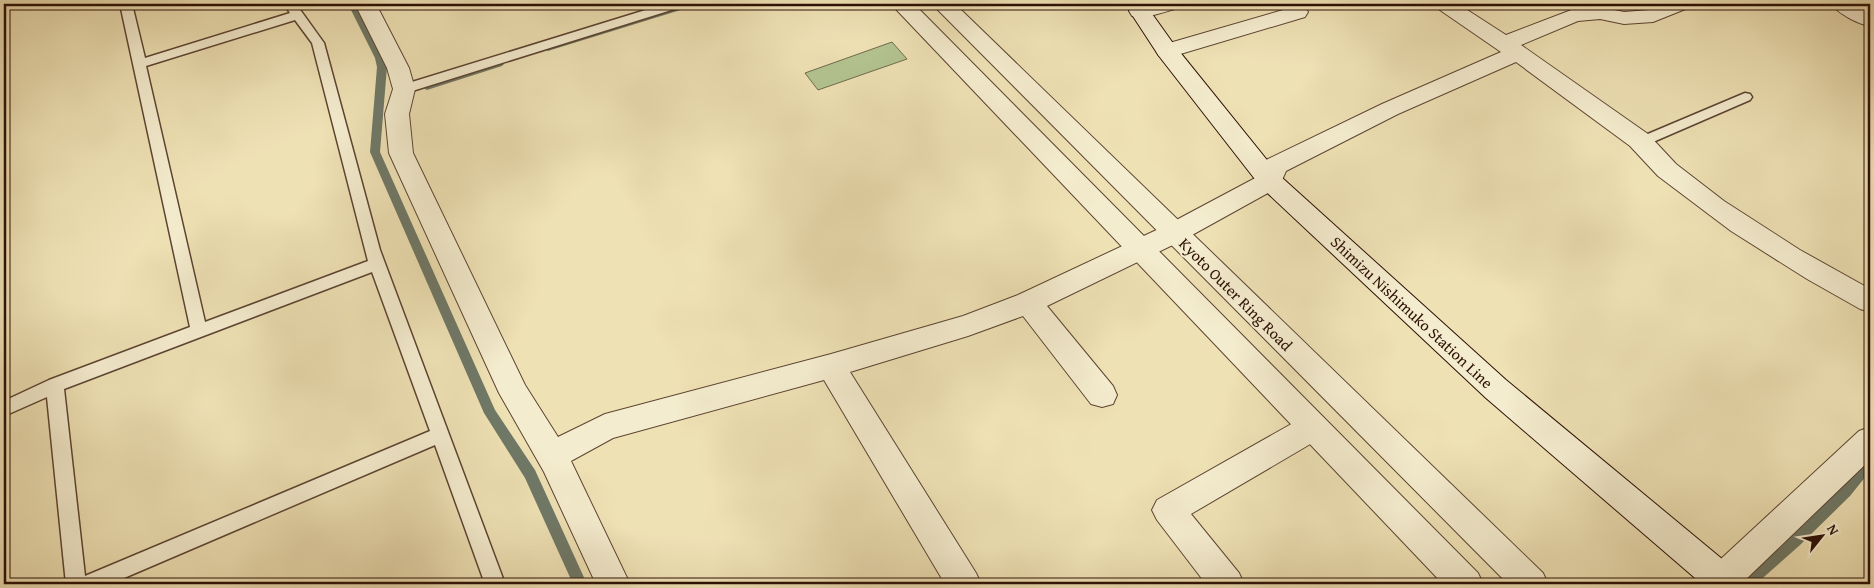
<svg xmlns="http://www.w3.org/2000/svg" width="1874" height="588" font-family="'Gentium Book Plus',serif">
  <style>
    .green { fill: #b3c491; stroke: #706a4c }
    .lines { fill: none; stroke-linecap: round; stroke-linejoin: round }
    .stream { fill: #6f7867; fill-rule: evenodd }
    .service-casing { stroke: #5c4432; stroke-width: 3 }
    .minor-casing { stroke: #5c4432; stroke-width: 2 }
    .tertiary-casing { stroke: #5c4432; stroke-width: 2 }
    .secondary-casing { stroke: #2c1006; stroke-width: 2 }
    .service { fill: #f4ecce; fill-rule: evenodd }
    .minor { fill: #f4ecce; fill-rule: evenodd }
    .tertiary { fill: #f4ecce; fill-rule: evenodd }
    .secondary { fill: #f4ecce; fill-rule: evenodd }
    .labels { text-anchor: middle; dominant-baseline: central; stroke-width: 4; stroke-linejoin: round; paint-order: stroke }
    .street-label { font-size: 16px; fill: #2c1006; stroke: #f4ecce }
  </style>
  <rect width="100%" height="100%" fill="#eee1b4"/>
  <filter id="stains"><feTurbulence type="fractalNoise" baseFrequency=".004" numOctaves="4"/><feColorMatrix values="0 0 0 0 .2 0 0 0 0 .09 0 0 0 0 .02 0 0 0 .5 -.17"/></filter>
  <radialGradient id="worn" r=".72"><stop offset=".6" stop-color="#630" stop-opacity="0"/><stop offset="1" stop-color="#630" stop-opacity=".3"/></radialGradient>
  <path class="green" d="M892,42L907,59L818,90L805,73Z"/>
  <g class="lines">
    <path class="stream" d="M348,4H356L385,58L387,67L380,152L495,410L535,470L587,584H573L525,478L484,413L370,152L377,67L375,58Z
      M688,4H700L551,50L548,51L543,48L545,46Z
      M499,61L504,64L502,66L427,90L422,87L424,85Z
      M1870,457V471L1850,496L1800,545L1756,584H1739L1741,579C1785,541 1828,503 1865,458Z"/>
    <defs>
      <path id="service" d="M120,4H132L145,58L290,13L284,4H296L324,43L380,250L505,584H485L435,445L110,584H66L47,397L4,416V401L49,380L190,327ZM295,20L312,43L368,261L205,322L146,66ZM372,272L430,431L85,576L64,389Z
        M665,4H683L681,7L409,92H399L397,89L399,86Z
        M1745,93L1750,94L1752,97L1750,100L1646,145H1636L1634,142L1636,139Z"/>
      <path id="minor" d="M355,4H376L409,68L415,89L409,114L413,153L525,385L558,437L605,414L831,354L963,316L1018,295L1165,226L1259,176L1266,160L1382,104L1501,52L1437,8L1434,4H1458L1506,35L1574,9L1600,7L1624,12L1649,10L1664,4H1691L1688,8L1653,22L1624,24L1600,19L1578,21L1521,45L1648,134L1676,164L1724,201L1800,250L1870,289V312L1860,309L1807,279L1731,231L1658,176L1630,146L1516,62L1398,114L1286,171L1279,187L1183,240L1047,306L1113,386L1117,395L1113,404L1102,407L1091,404L1023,316L968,336L850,372L976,573L981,584H945L824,380L613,438L571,461L630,584H596L544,472L499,393L389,153L385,114L393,89L387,68Z
        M1144,4H1182L1178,8C1164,12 1147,19 1132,16L1129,11L1132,6Z
        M1831,4H1857L1870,11V26C1858,24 1839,14 1831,4Z
        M1297,6L1305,7L1308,12L1305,17L1167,58L1159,56L1156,51L1159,46Z
        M1313,414L1324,418L1328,427L1324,436L1191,514L1239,573L1244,584H1206L1157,520L1152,510L1157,500L1302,418Z
        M1870,427V460L1741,584H1707L1705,580L1710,569L1859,431Z"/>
      <path id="tertiary" d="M891,4H914L1478,573L1483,584H1443Z
        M932,4H955L1543,573L1548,584H1508Z"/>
      <path id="secondary" d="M1125,4H1145L1175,46L1279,175L1506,380L1739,573L1744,584H1702L1486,398L1261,187L1159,56Z"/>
    </defs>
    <use href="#service" class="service-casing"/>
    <use href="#minor" class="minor-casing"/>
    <use href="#tertiary" class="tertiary-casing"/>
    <use href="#secondary" class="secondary-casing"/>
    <use href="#service" class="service"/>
    <use href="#minor" class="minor"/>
    <use href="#tertiary" class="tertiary"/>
    <use href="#secondary" class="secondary"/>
  </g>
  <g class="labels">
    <g class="street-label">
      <text transform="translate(1236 294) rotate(45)">Kyoto Outer Ring Road</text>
      <text transform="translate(1412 312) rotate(43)">Shimizu Nishimuko Station Line</text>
    </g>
  </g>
  <rect width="1874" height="588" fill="none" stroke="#eee1b4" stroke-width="20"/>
  <rect x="5" y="5" width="1864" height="578" fill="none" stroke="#2c1006" stroke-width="2.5"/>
  <rect x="10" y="10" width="1854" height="568" fill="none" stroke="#2c1006"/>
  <g transform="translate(1822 536) rotate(60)" stroke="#f4ecce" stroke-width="4" paint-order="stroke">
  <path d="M0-4L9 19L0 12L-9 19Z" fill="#2c1006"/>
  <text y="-8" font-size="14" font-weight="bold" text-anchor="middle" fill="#2c1006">N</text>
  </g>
  <rect width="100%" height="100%" filter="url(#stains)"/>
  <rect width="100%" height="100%" fill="url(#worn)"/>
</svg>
